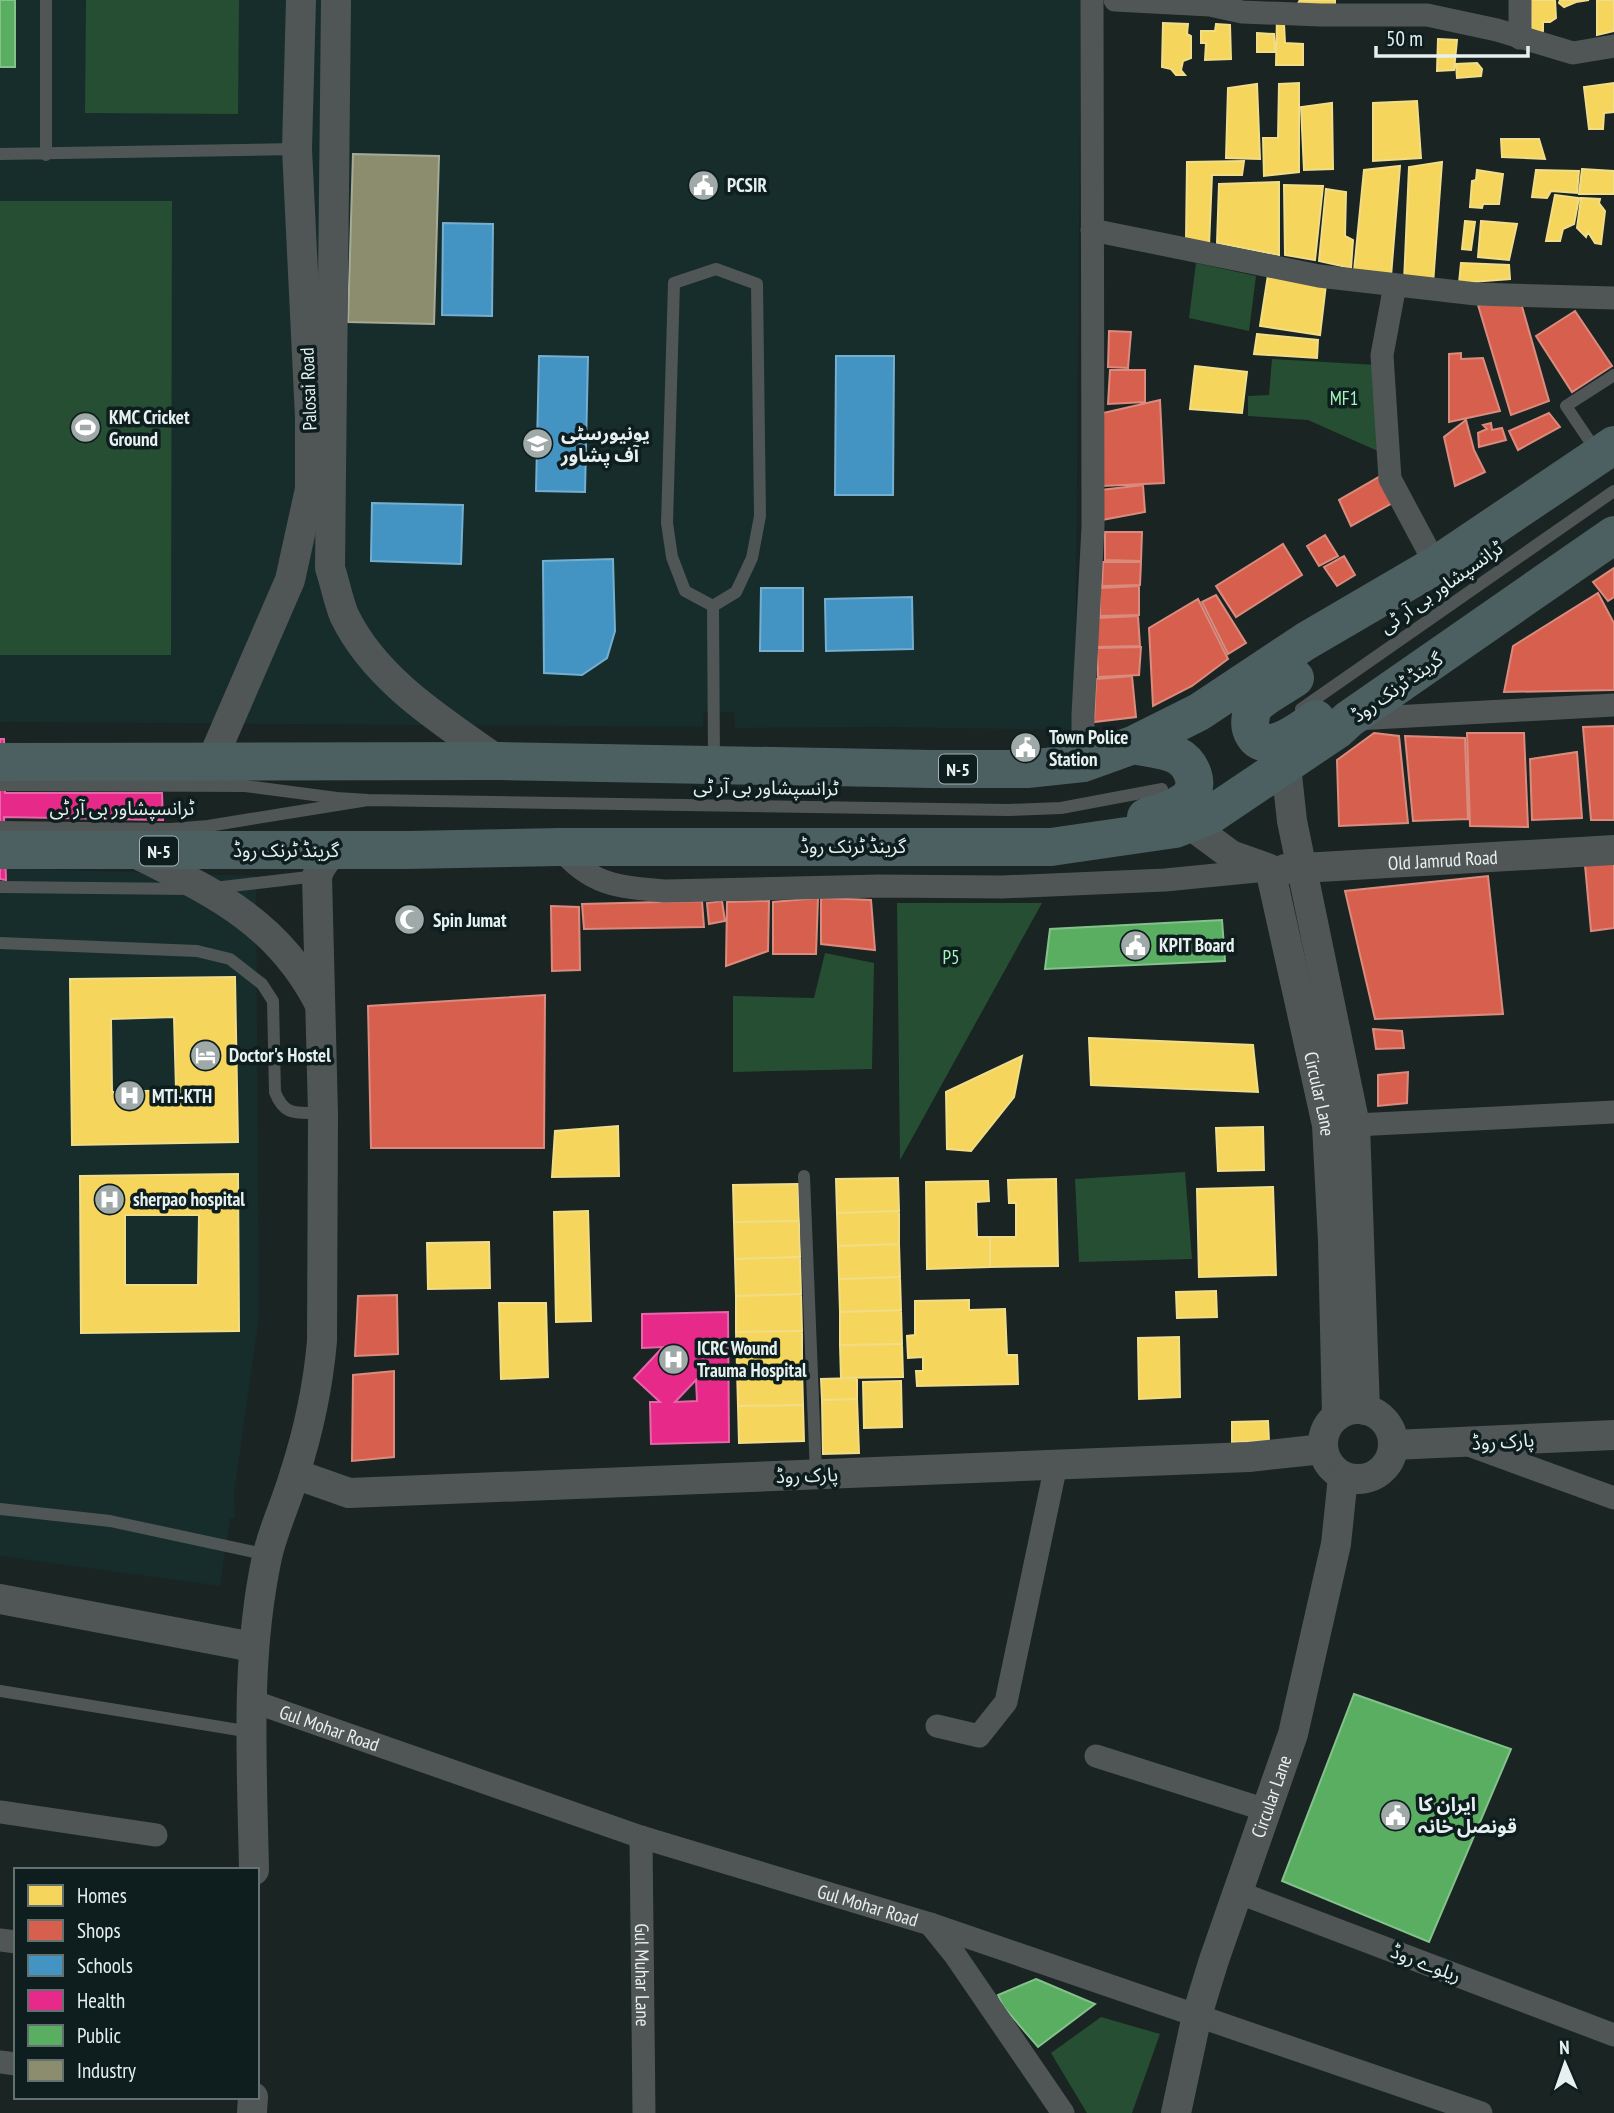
<svg xmlns="http://www.w3.org/2000/svg" width="1614" height="2113" font-family="'PT Sans Narrow','Noto Sans Arabic',sans-serif">
  <style>
    .built { fill: #162d2c }
    .green { fill: #264e32 }
    .homes { fill: #f6d55c; stroke: #f1dd88; stroke-width: 2; fill-rule: evenodd }
    .shops { fill: #d6604d; stroke: #db8b7e; stroke-width: 2 }
    .schools { fill: #4393c3; stroke: #74afd0; stroke-width: 2 }
    .health { fill: #e7298a; stroke: #e765a9; stroke-width: 2; fill-rule: evenodd }
    .public { fill: #5aae61; stroke: #84c28c; stroke-width: 2 }
    .industry { fill: #8c8c6e; stroke: #a7aa95; stroke-width: 2 }
    .lines { fill: none; stroke-linecap: round; stroke-linejoin: round }
    .service { stroke: #505555; stroke-width: 12 }
    .minor { stroke: #505555; stroke-width: 23 }
    .tertiary { stroke: #505555; stroke-width: 30 }
    .trunk { stroke: #4c5f61; stroke-width: 38 }
    .labels { text-anchor: middle; dominant-baseline: central; stroke-width: 7; stroke-linejoin: round; paint-order: stroke }
    .shield { fill: #0e1d1d; stroke: #a5b1b1; stroke-width: 2 }
    .shield-label { font-size: 18px; font-weight: bold; fill: #e6f0f0 }
    .poi-label { font-size: 19px; font-weight: bold; fill: #e6f0f0; stroke: #0e1d1d; text-anchor: start }
    .street-label { font-size: 19px; fill: #e6f0f0; stroke: #0e1d1d }
    .park-label { font-size: 19px; fill: #a4f5b9; stroke: #0e1d1d }
  </style>
  <rect width="100%" height="100%" fill="#1a2422"/>
  <path class="built" d="M0,0H1081L1075,730L886,727L735,728L734,712H704L703,727L0,722Z
    M0,868L256,876L259,1317L234,1494L235,1518L230,1519L220,1586L0,1556Z"/>
  <path class="green" d="M86,0H239L238,114L85,113Z
    M0,201H172L171,655H0Z
    M1196,263L1256,276L1249,331L1189,318Z
    M1272,359L1377,365L1380,452L1308,420L1248,416V396L1269,395Z
    M897,903H1042L900,1160Z
    M825,953L874,963L872,1069L733,1072V996L814,998Z
    M1185,1172L1192,1259L1079,1262L1075,1179Z
    M1101,2017L1160,2034L1132,2113H1087L1051,2053Z"/>
  <path class="homes" d="M1300,0H1335V5H1297Z
    M1530,0H1555L1556,18L1550,22H1543V31L1529,34L1532,22Z
    M1560,0H1589L1576,2L1564,7L1559,3Z
    M1597,0H1614V31L1597,35Z
    M1277,15L1284,24L1285,43L1303,44V65H1276Z
    M1163,23L1188,24L1187,34L1191,36V58L1183,61L1181,70L1185,75H1176L1171,69L1162,67Z
    M1216,24L1230,25L1231,59L1205,60L1206,43H1201V31H1215Z
    M1257,33L1274,34L1275,52H1257Z
    M1438,39L1457,40L1454,70L1437,71Z
    M1477,63L1482,69L1481,76L1457,78L1456,64Z
    M1299,83V172L1264,176L1263,138H1278L1279,84Z
    M1614,83V112L1604,113L1603,129H1589L1584,87Z
    M1257,84L1260,159L1226,158L1228,88Z
    M1417,101L1421,158L1373,161V103Z
    M1332,103L1333,169L1304,170L1301,107Z
    M1501,139H1539L1545,159L1502,157Z
    M1244,161L1242,175H1212L1209,246L1186,240L1187,162Z
    M1442,162L1433,284L1404,282L1409,167Z
    M1400,166L1391,276L1354,271L1364,170Z
    M1582,169L1614,171V194H1579Z
    M1477,170L1503,174L1499,204H1483L1482,208L1470,207L1472,181L1476,180Z
    M1536,170L1579,171L1577,193L1551,191L1547,198L1532,197Z
    M1279,182V255L1217,243L1219,184Z
    M1284,185L1323,186L1315,260L1285,255Z
    M1326,189L1346,192L1345,236L1353,240L1351,268L1319,261Z
    M1555,195L1579,198L1574,224L1563,229L1560,241H1546Z
    M1581,198L1600,199L1599,203L1605,211L1601,244L1595,243L1588,232L1586,237L1577,228Z
    M1465,221L1475,222L1471,250L1462,249Z
    M1481,221L1517,224L1509,260L1478,257Z
    M1461,263L1509,265L1510,279L1459,283Z
    M1268,275L1326,284L1320,335L1260,326Z
    M1257,334L1318,340L1317,358L1254,354Z
    M1195,366L1247,372L1242,413L1190,409Z
    M235,977L238,1142L72,1145L70,979ZM174,1017L176,1090L112,1092L111,1019Z
    M1089,1038L1253,1045L1258,1092L1091,1085Z
    M1022,1056L1014,1097L971,1151L947,1149L946,1092Z
    M618,1126L619,1176L552,1177L555,1131Z
    M1263,1127L1264,1170L1218,1171L1216,1128Z
    M238,1174L239,1331L81,1333L80,1176ZM125,1215H199L198,1285H125Z
    M898,1178L899,1211L837,1213L836,1179Z
    M1056,1179L1058,1266L990,1267V1237H1016V1203H1009L1008,1180Z
    M988,1181L989,1201L976,1202L977,1237H990V1267L927,1269L926,1182Z
    M798,1184L799,1221L734,1222L733,1185Z
    M1273,1187L1276,1275L1199,1277L1197,1189Z
    M588,1211L591,1321L556,1322L554,1212Z
    M899,1211V1244L838,1246L837,1213Z
    M799,1221L800,1257L735,1259L734,1222Z
    M489,1242L490,1288L428,1289L427,1243Z
    M899,1244L900,1277L839,1279L838,1246Z
    M800,1257L801,1294L736,1296L735,1259Z
    M900,1277L901,1310L840,1312L839,1279Z
    M1216,1291L1217,1317L1177,1318L1176,1292Z
    M801,1294L802,1331L736,1332V1296Z
    M969,1300V1310L1005,1309L1007,1355H1017L1018,1384L917,1386L916,1371H923V1357L908,1358L907,1336L915,1335V1301Z
    M499,1303H546L548,1377L501,1379Z
    M901,1310L902,1344L840,1345V1312Z
    M802,1331V1368L737,1369L736,1332Z
    M1179,1337L1180,1397L1139,1399L1138,1338Z
    M902,1344L903,1377L841,1378L840,1345Z
    M802,1368L803,1405L738,1406L737,1369Z
    M857,1378V1399L822,1400L821,1379Z
    M901,1381L902,1427L864,1428L863,1382Z
    M857,1399L859,1453L823,1454L822,1400Z
    M803,1405L804,1441L739,1443L738,1406Z
    M1268,1421L1269,1441L1232,1442V1422Z"/>
  <path class="shops" d="M1521,303L1549,401L1511,415L1478,305Z
    M1575,311L1612,366L1572,392L1536,336Z
    M1109,331L1131,332L1128,368L1108,367Z
    M1461,353V359L1483,358L1500,411L1449,422V354Z
    M1110,370H1145V402L1108,404Z
    M1160,400L1164,483L1103,486V413Z
    M1549,413L1560,427L1518,450L1509,431Z
    M1466,420L1474,450L1485,472L1455,486L1444,437Z
    M1491,423L1492,430L1502,428L1506,440L1479,447L1478,433L1487,429L1483,425Z
    M1384,474L1396,501L1351,526L1339,500Z
    M1143,485L1145,512L1102,520L1101,490Z
    M1105,532H1142L1141,561L1105,560Z
    M1325,535L1338,556L1319,566L1307,546Z
    M1283,544L1302,575L1236,617L1216,586Z
    M1344,556L1355,575L1337,586L1324,567Z
    M1103,562H1141L1140,585L1102,586Z
    M1614,568V597L1608,601L1593,582Z
    M1139,586V615L1100,616V588Z
    M1598,593L1614,623V690L1504,692L1513,646Z
    M1216,595L1246,643L1228,654L1202,602Z
    M1198,599L1228,659L1192,686L1153,706L1149,628Z
    M1138,616L1140,646L1097,647V618Z
    M1141,647L1139,675L1098,677L1097,648Z
    M1132,676L1136,717L1094,722L1096,679Z
    M1614,726V820H1591L1583,727Z
    M1374,733L1399,736L1408,823L1339,826L1337,760Z
    M1467,733H1524L1528,827L1470,826Z
    M1405,736L1465,738L1468,819L1413,821Z
    M1577,752L1582,818L1532,820L1530,759Z
    M1614,863V928L1591,931L1585,865Z
    M1488,876L1503,1014L1375,1019L1345,891Z
    M818,898L816,954H773V902Z
    M821,898L871,900L875,950L821,944Z
    M702,901L704,927L584,929L582,904Z
    M722,901L725,921L709,924L707,903Z
    M769,901L768,951L726,966L727,902Z
    M551,906L579,907L580,970L552,971Z
    M545,995L544,1148H371L368,1006Z
    M1373,1029L1402,1031L1404,1048L1376,1049Z
    M1408,1072L1407,1103L1378,1106V1075Z
    M397,1295L398,1354L355,1356L358,1296Z
    M394,1371V1457L352,1461L353,1375Z"/>
  <path class="schools" d="M443,223L493,224L492,316L442,315Z
    M539,356L588,357L585,492L536,491Z
    M836,356H894L893,495H835Z
    M372,503L463,505L461,564L371,561Z
    M613,559L615,631L607,658L582,675L544,673L543,561Z
    M761,588H803V651H760Z
    M912,597L913,649L826,651L825,599Z"/>
  <path class="health" d="M0,739H4L5,793H162L163,820L4,817L6,880L0,879Z
    M728,1312L729,1442L651,1444L650,1402H660L634,1378L663,1347L642,1348V1314ZM696,1380L697,1401L675,1402Z"/>
  <path class="public" d="M0,0H15V67H0Z
    M1222,920L1225,961L1045,969L1050,929Z
    M1354,1694L1511,1749L1429,1942L1282,1881Z
    M1036,1979L1095,2004L1038,2047L1003,2006L998,1995Z"/>
  <path class="industry" d="M353,154L439,156L434,324L348,322Z"/>
  <g class="lines">
    <path class="service" d="M46,0V155
      M0,154L296,149
      M716,269L757,284L760,516L752,558L736,592L713,606L685,591L672,557L667,523L674,283Z
      M1597,452L1566,406L1614,375
      M713,606L714,762
      M1301,709L1614,491
      M0,785L245,786L337,798L368,800L208,826L171,829L0,827
      M368,800L1008,810L1061,808L1162,789
      M0,887L189,889
      M214,888L317,876
      M0,943L197,951L230,959L262,984L273,1001L275,1092C285,1118 298,1112 323,1113
      M804,1176L816,1474
      M0,1509L110,1521L268,1555
      M0,1691L251,1732"/>
    <g class="minor">
      <path d="M1115,0L1210,5L1242,12L1321,15H1427L1497,30L1573,53L1614,46"/>
      <path d="M1520,0V38"/>
      <path d="M1092,230L1319,276L1476,294L1614,298"/>
      <path d="M1395,285L1382,355L1390,479L1436,565"/>
      <path d="M1356,719L1614,705"/>
      <path d="M1083,763V715L1093,527L1092,0"/>
      <path d="M559,847C590,885 617,887 665,891L879,886L1002,887L1165,880L1267,870"/>
      <path d="M1355,1125L1614,1112"/>
      <path d="M1466,1444L1614,1498"/>
      <path id="s1" d="M252,1701L641,1837L930,1924L1481,2113"/>
      <path d="M937,1726L979,1736L1006,1702L1056,1465"/>
      <path d="M1096,1756L1266,1810"/>
      <path d="M0,1812L156,1835"/>
      <path id="s2" d="M641,1837L644,2113"/>
      <path d="M1237,1892L1614,2035"/>
      <path d="M930,1924L955,1955L1063,2113"/>
      <path d="M0,1940L16,1942"/>
      <path d="M0,2062L16,2064"/>
    </g>
    <g class="tertiary">
      <path d="M336,0L330,568C335,583 338,600 344,615C375,680 442,721 499,761"/>
      <path d="M212,760L290,580L310,489V417L297,149L301,0"/>
      <path d="M1286,766L1292,821L1355,1125L1365,1410"/>
      <path id="s3" d="M1189,824L1231,855L1270,869L1327,1125L1333,1241L1337,1416"/>
      <path d="M133,852C212,892 277,921 319,1003"/>
      <path id="s4" d="M1285,869L1614,850"/>
      <circle cx="1358" cy="1444" r="35"/>
      <path d="M1393,1445L1614,1435"/>
      <path d="M295,1474L349,1493L1249,1457L1323,1449"/>
      <path d="M0,1599L253,1647"/>
      <path d="M254,1870C252,1765 245,1660 267,1557C273,1530 286,1503 294,1476C308,1433 318,1387 322,1341L323,1113L317,876C321,864 327,858 337,850"/>
      <path d="M252,2113L253,2097"/>
      <path id="s5" d="M1176,2113L1197,2015L1214,1960L1293,1734L1336,1544L1343,1477"/>
    </g>
    <path class="trunk" d="M1295,678C1285,685 1260,698 1254,707C1251,712 1249,723 1251,729C1262,761 1300,730 1316,719
      M1133,745C1146,748 1164,749 1176,755C1184,759 1190,766 1193,775C1202,803 1165,811 1146,817
      M0,762L499,761L933,769H1027L1083,763L1133,745L1199,712L1306,641L1436,565L1614,445
      M0,850H407L559,847H1051L1175,829L1209,816L1337,730L1349,719L1614,535"/>
  </g>
  <defs>
    <symbol id="civic-disc" viewBox="-11 -11 22 22"><circle r="9.5" fill="#9fa9a8" stroke="#0e1d1d"/><path d="M-.6-6.5H3V-4.5H.6V-3L4-1V1h2V6H-6V1h2V-1L-.6-3ZM-1.2 2.5V6h2.4V2.5Z" fill="#fff"/></symbol>
    <symbol id="stadium-disc" viewBox="-11 -11 22 22"><circle r="9.5" fill="#9fa9a8" stroke="#0e1d1d"/><path d="M0-5a6.5 5 0 1 0 0 10a6.5 5 0 1 0 0-10ZM-3.5-1.8h7v3.6h-7Z" fill="#fff"/></symbol>
    <symbol id="university-disc" viewBox="-11 -11 22 22"><circle r="9.5" fill="#9fa9a8" stroke="#0e1d1d"/><path d="M0-5L7-2L0 1L-7-2ZM-4 1L0 2.5L4 1V4Q0 6-4 4Z" fill="#fff"/></symbol>
    <symbol id="mosque-disc" viewBox="-11 -11 22 22"><circle r="9.5" fill="#9fa9a8" stroke="#0e1d1d"/><path d="M3.5-4.9A6 6 0 1 0 3.5 4.9A5 5 0 1 1 3.5-4.9Z" fill="#fff"/></symbol>
    <symbol id="hotel-disc" viewBox="-11 -11 22 22"><circle r="9.5" fill="#9fa9a8" stroke="#0e1d1d"/><path d="M-6-4.5h1.5V1H6V5H4.5V3h-9V5H-6ZM-4 0a1.8 1.8 0 1 1 3.6 0ZM.5 0V-2.5h3Q6-2.5 6 0Z" fill="#fff"/></symbol>
    <symbol id="hospital-disc" viewBox="-11 -11 22 22"><circle r="9.5" fill="#9fa9a8" stroke="#0e1d1d"/><path d="M-5-5h3v3.5h4V-5h3V5h-3V1.5h-4V5h-3Z" fill="#fff"/></symbol>
  </defs>
  <g fill-rule="evenodd">
    <use href="#civic-disc" x="686" y="168" width="35" height="35"/>
    <use href="#stadium-disc" x="68" y="410" width="35" height="35"/>
    <use href="#university-disc" x="520" y="426" width="35" height="35"/>
    <use href="#civic-disc" x="1008" y="730" width="35" height="35"/>
    <use href="#mosque-disc" x="392" y="902" width="35" height="35"/>
    <use href="#civic-disc" x="1118" y="928" width="35" height="35"/>
    <use href="#hotel-disc" x="188" y="1038" width="35" height="35"/>
    <use href="#hospital-disc" x="112" y="1078" width="35" height="35"/>
    <use href="#hospital-disc" x="92" y="1182" width="35" height="35"/>
    <use href="#hospital-disc" x="656" y="1342" width="35" height="35"/>
    <use href="#civic-disc" x="1378" y="1798" width="35" height="35"/>
  </g>
  <g class="labels">
    <g class="shield">
      <rect x="939" y="754.5" width="38" height="29" rx="5"/>
      <rect x="140" y="836.5" width="38" height="29" rx="5"/>
    </g>
    <g class="shield-label">
      <text x="958" y="769">N-5</text>
      <text x="159" y="851">N-5</text>
    </g>
    <g class="poi-label">
      <text x="727" y="185">PCSIR</text>
      <text x="109" y="417">KMC Cricket<tspan x="109" dy="22">Ground</tspan></text>
      <text x="561" y="433">یونیورسٹی<tspan x="561" dy="22">آف پشاور</tspan></text>
      <text x="1049" y="737">Town Police<tspan x="1049" dy="22">Station</tspan></text>
      <text x="433" y="920">Spin Jumat</text>
      <text x="1159" y="945">KPIT Board</text>
      <text x="229" y="1055">Doctor's Hostel</text>
      <text x="152" y="1096">MTI-KTH</text>
      <text x="133" y="1199">sherpao hospital</text>
      <text x="697" y="1348">ICRC Wound<tspan x="697" dy="22">Trauma Hospital</tspan></text>
      <text x="1418" y="1804">ایران کا<tspan x="1418" dy="22">قونصل خانہ</tspan></text>
    </g>
    <g class="street-label">
      <text transform="translate(308 389) rotate(-92)">Palosai Road</text>
      <text transform="translate(1441 587) rotate(-35)">ٹرانسپشاور بی آر ٹی</text>
      <text transform="translate(1397 687) rotate(-35)">گرینڈ ٹرنک روڈ</text>
      <text transform="translate(766 787) rotate(1)">ٹرانسپشاور بی آر ٹی</text>
      <text x="122" y="808">ٹرانسپشاور بی آر ٹی</text>
      <text x="853" y="846">گرینڈ ٹرنک روڈ</text>
      <text x="286" y="850">گرینڈ ٹرنک روڈ</text>
      <text stroke="none"><textPath href="#s4" startOffset="158">Old Jamrud Road</textPath></text>
      <text stroke="none"><textPath href="#s3" startOffset="324">Circular Lane</textPath></text>
      <text transform="translate(1503 1441) rotate(-3)">پارک روڈ</text>
      <text transform="translate(807 1475) rotate(-2)">پارک روڈ</text>
      <text stroke="none"><textPath href="#s1" startOffset="82">Gul Mohar Road</textPath></text>
      <text stroke="none"><textPath href="#s5" startOffset="331">Circular Lane</textPath></text>
      <text stroke="none"><textPath href="#s1" startOffset="649">Gul Mohar Road</textPath></text>
      <text transform="translate(1426 1963) rotate(21)">ریلوے روڈ</text>
      <text stroke="none"><textPath href="#s2" startOffset="138">Gul Muhar Lane</textPath></text>
    </g>
    <g class="park-label">
      <text x="1344" y="398">MF1</text>
      <text x="951" y="957">P5</text>
    </g>
  </g>
  <rect x="14" y="1868" width="245" height="231" fill="#0e1d1d" stroke="#647171" stroke-width="2"/>
  <rect x="28" y="1885" width="35" height="21" fill="#f6d55c" stroke="#647171" stroke-width="2"/>
  <text x="77" y="1903" font-size="21" fill="#e6f0f0">Homes</text>
  <rect x="28" y="1920" width="35" height="21" fill="#d6604d" stroke="#647171" stroke-width="2"/>
  <text x="77" y="1938" font-size="21" fill="#e6f0f0">Shops</text>
  <rect x="28" y="1955" width="35" height="21" fill="#4393c3" stroke="#647171" stroke-width="2"/>
  <text x="77" y="1973" font-size="21" fill="#e6f0f0">Schools</text>
  <rect x="28" y="1990" width="35" height="21" fill="#e7298a" stroke="#647171" stroke-width="2"/>
  <text x="77" y="2008" font-size="21" fill="#e6f0f0">Health</text>
  <rect x="28" y="2025" width="35" height="21" fill="#5aae61" stroke="#647171" stroke-width="2"/>
  <text x="77" y="2043" font-size="21" fill="#e6f0f0">Public</text>
  <rect x="28" y="2060" width="35" height="21" fill="#8c8c6e" stroke="#647171" stroke-width="2"/>
  <text x="77" y="2078" font-size="21" fill="#e6f0f0">Industry</text>
  <g transform="translate(1565 2064) rotate(358)" stroke="#0e1d1d" stroke-width="5" paint-order="stroke">
  <path d="M0-5L12 26L0 18L-12 26Z" fill="#e6f0f0"/>
  <text y="-10" font-size="19" font-weight="bold" text-anchor="middle" fill="#e6f0f0">N</text>
  </g>
  <path d="M1376 46v10h152v-10" fill="none" stroke="#e6f0f0" stroke-width="3.5"/>
  <text x="1386" y="46" font-size="21" fill="#e6f0f0" stroke="#0e1d1d" stroke-width="5" paint-order="stroke">50 m</text>
</svg>
